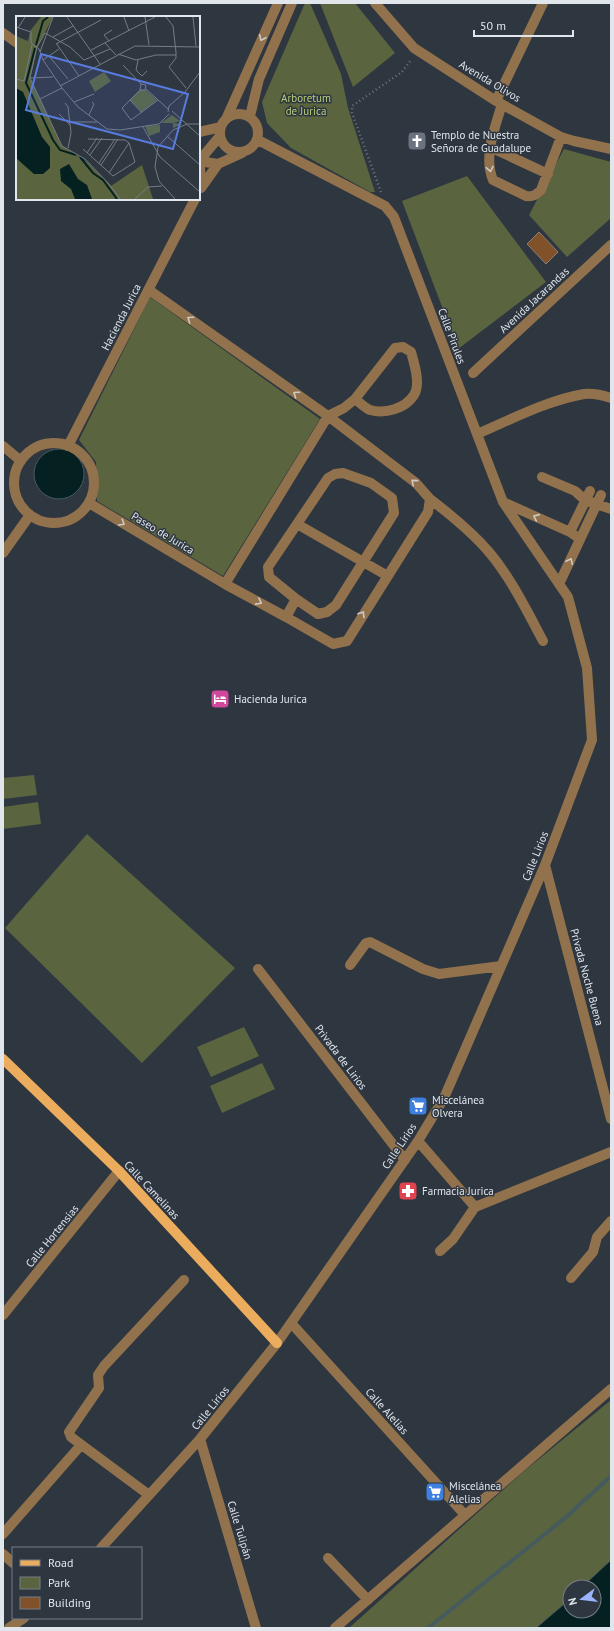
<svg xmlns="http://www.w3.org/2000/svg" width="614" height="1631" font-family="'PT Sans',sans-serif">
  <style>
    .green { fill: #5a643e; fill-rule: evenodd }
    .water { fill: #042021; stroke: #465b5e }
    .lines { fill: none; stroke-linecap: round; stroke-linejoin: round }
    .stream { stroke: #465b5e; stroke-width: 4 }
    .building { fill: #81522a; stroke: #8b7e74 }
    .path { stroke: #6f767f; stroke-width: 2.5; stroke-dasharray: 1 3; stroke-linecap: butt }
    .minor { stroke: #91724d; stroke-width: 10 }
    .major { stroke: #ebad5d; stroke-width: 10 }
    .oneway { stroke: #cdc9c5 }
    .labels { text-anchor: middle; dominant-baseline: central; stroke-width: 3; stroke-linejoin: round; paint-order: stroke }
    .street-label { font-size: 11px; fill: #e1e6ed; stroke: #2e3640 }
    .park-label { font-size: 11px; fill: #b9d07b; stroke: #2e3640 }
    .poi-label { font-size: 11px; fill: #e1e6ed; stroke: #2e3640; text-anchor: start }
    .inset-river { fill: none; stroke: #042021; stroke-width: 2 }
    .inset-road { fill: none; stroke: #767c85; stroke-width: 1 }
    .view { fill: #587cde; fill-opacity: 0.15; stroke: #587cde; stroke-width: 2 }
    .inset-edge { fill: none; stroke: #e1e6ed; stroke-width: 2 }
  </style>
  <rect width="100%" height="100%" fill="#2e3640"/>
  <path class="green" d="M305,3H310L341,74L348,108L375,192H370L291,148L267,123L262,102Z
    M320,3H355L395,53L353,87Z
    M564,149L611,162V218L567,257L529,215Z
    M467,176L546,282L458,349L402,201Z
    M150,297L320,419L223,576L97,501L96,462L79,440Z
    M34,775L37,795L3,799V778Z
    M38,802L41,824L3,829V807Z
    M87,834L235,968L142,1063L5,928Z
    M244,1027L259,1056L211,1077L197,1047Z
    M262,1063L275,1089L222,1113L210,1086Z
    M611,1400V1628H349L523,1472ZM570,1587H594V1611H570Z"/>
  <path class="water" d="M34 474a25 25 0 1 1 50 0a25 25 0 1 1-50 0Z
    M611,1560V1628H536L570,1599V1611H594V1587H582Z"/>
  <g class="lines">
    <path class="stream" d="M428,1628L565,1518L611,1476"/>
  </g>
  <path class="building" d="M539,232L558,252L546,264L527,244Z"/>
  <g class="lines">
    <path class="path" d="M381,192L352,113V106L402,72L411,60"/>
    <path class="minor" d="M375,3L414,48L496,101L561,137L574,141L611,149
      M3,33L17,43
      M496,101L543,3
      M502,104C495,128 483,156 493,180L526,196C533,197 536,195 541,190L561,137
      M220 133a19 19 0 1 1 38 0a19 19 0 1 1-38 0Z
      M250,116L259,79L292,3
      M227,117L278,3
      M199,132L221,127
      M490,147L548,174
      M199,161L218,164L242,153
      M202,185L199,161L220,136
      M201,188L218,164
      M473,373L611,245
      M477,434C510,420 548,400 584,394C593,393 602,395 611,398
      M14 483a40 40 0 1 1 80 0a40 40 0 1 1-80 0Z
      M3,446L21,461
      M68,446L195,199
      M343,473L371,483L392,498L394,513L336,605L327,612L318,614L296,599L269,577L268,567L328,478L335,474Z
      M542,477L575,491L585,500L611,509
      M430,499C451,515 472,532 489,552C511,578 527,611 543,641
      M503,502L570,532L580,539
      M89,503L225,584L286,617L333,644L347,641L428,512L430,499L416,483L328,416L149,290
      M297,524L386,575
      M570,532L590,491
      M3,553L30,515
      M225,584L328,416L344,408L355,399L395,348L403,347L411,352C414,363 421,384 414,395C405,409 385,414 370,410C365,408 359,402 355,399
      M559,584L601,495
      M286,617L296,599
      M545,865L611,1119
      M350,965L366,943L370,942L423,969L439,974L501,966
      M258,969L405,1160
      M418,1141L475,1207
      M440,1251L453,1239L475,1207L611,1152
      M571,1278L593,1252L597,1237L611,1221
      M3,1315L119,1171
      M292,1324L465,1515
      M200,1439L256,1628
      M149,1495L71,1437L69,1432L99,1388L98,1375L104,1366L184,1280
      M3,1534L81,1445
      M101,1548L200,1439L277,1343L418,1141L444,1098L545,865L592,740L587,668L568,597L503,502L394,217L385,206L258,140
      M3,1554L13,1563
      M328,1558L368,1600
      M9,1628L24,1618
      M335,1628L611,1389"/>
    <path class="major" d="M3,1059L119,1171L277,1343"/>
  </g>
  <defs><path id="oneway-chevron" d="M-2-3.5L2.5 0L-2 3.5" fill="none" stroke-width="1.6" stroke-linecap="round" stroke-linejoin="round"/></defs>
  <g class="oneway">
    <use href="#oneway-chevron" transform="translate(262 38) rotate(115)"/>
    <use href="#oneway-chevron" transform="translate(490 169) rotate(79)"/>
    <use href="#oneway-chevron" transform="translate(190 319) rotate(-145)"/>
    <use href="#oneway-chevron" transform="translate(296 394) rotate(-145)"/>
    <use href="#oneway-chevron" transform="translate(414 482) rotate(-139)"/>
    <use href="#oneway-chevron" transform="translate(536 517) rotate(-156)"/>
    <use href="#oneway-chevron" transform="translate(122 523) rotate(31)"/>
    <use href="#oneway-chevron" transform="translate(570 561) rotate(-65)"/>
    <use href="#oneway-chevron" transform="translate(259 602) rotate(28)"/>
    <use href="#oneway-chevron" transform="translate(362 614) rotate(-58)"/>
  </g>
  <defs>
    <symbol id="church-square" viewBox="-11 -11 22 22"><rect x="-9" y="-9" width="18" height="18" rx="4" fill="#6b7280" stroke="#2e3640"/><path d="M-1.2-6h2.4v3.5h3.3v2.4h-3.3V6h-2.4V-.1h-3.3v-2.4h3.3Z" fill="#fff"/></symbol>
    <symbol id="hotel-square" viewBox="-11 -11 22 22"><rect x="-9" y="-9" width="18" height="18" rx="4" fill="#d1479c" stroke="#2e3640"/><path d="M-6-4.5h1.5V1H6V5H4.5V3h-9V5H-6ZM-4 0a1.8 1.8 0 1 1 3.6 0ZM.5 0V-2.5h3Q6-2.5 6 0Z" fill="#fff"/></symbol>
    <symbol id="supermarket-square" viewBox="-11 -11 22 22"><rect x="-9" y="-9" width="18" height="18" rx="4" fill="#3f7fe0" stroke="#2e3640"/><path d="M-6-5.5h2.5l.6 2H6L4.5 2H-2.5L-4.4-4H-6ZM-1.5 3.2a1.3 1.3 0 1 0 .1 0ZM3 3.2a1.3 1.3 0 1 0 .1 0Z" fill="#fff"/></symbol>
    <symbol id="pharmacy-square" viewBox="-11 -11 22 22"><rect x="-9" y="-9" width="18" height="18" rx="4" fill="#e0444e" stroke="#2e3640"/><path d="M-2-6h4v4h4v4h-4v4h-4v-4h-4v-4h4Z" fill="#fff"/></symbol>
  </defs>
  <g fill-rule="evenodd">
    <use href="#church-square" x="406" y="130" width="22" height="22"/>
    <use href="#hotel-square" x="209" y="688" width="22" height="22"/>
    <use href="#supermarket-square" x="407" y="1095" width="22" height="22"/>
    <use href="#pharmacy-square" x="397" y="1180" width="22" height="22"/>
    <use href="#supermarket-square" x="424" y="1481" width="22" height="22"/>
  </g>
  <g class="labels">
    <g class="street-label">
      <text transform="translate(490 81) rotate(31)">Avenida Olivos</text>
      <text transform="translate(534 300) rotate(-43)">Avenida Jacarandas</text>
      <text transform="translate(121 317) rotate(-63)">Hacienda Jurica</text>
      <text transform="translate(452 336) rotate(69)">Calle Pirules</text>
      <text transform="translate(163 533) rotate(31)">Paseo de Jurica</text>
      <text transform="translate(535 856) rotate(-68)">Calle Lirios</text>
      <text transform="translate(587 977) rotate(75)">Privada Noche Buena</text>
      <text transform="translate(341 1057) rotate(53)">Privada de Lirios</text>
      <text transform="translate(399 1146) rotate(-56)">Calle Lirios</text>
      <text transform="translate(152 1190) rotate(47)">Calle Camelinas</text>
      <text transform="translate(52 1236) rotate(-51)">Calle Hortensias</text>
      <text transform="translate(210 1408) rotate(-51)">Calle Lirios</text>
      <text transform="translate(387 1411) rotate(48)">Calle Alelias</text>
      <text transform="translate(240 1530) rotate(73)">Calle Tulipán</text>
    </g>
    <g class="park-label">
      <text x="306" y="98">Arboretum<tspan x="306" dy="13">de Jurica</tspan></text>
    </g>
    <g class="poi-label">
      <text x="431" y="135">Templo de Nuestra<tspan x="431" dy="13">Señora de Guadalupe</tspan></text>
      <text x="234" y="699">Hacienda Jurica</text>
      <text x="432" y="1100">Miscelánea<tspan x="432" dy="13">Olvera</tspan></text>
      <text x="422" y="1191">Farmacia Jurica</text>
      <text x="449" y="1486">Miscelánea<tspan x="449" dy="13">Alelias</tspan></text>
    </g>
  </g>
  <g transform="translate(16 16)">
    <rect width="184" height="184" fill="#2e3640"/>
    <path d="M25,1H37L21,32L14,62L46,130L71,146L95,170L126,149L137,183H0V20L12,25L14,15ZM88,56L95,65L79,76L73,65ZM124,74H130L141,84L126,96L114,84ZM156,99L164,105L157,107L166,108L157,112V107H145ZM144,109V116L133,120L129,110Z" fill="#5a643e"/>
    <path d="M0,72L7,76L26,121L34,131V152L27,158H18L0,142ZM53,148L62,163L71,169L76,183H59L55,173L45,165L44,153Z" fill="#042021"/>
    <path class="inset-river" d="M20,29L27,5L32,1M19,32L10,67L37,124L44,134L60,139M64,141L77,157L87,164L101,183"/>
    <path class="inset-road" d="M51,1L84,48M108,1L113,15M129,1L133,29M150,1L157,10L160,36V42L153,51L170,72M177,1L180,30M0,11L15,16V27L23,33L27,44L46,72L62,91L91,113L104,114L143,108L153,98M2,12L9,1M29,17L21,31L14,62L46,130L69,143L93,168L104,183M29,17L54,31L68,44L94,33M37,21L57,10M93,25L88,19L96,14M40,27L63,60M89,27L100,39M40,28L85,4M75,34L139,1M24,36L37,1M102,38L120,44L140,39H160M33,40L52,63M27,44L43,33M122,44L120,54L126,60L131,55M107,49L125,68M14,62L37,61M0,63L8,65L16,29M44,70L119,30L184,31M130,73L152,93M124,74L125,68L130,69L129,74H124L106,92L115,104L142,84M24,83L46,72M114,84L126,97M58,86L78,78M49,87L52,91L55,117L52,132M156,95L184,120M152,96L153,90L169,76L184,56M43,98L54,109M73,99L78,88L76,86M53,106H81M127,111L144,141L184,176M151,120L184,149M67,133L97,160L119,146L113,127L109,124L72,123M71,137L81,122M74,139L86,122M83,147L99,123M85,149L102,123M93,157L113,127M119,183L132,171L146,170M159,183L143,165L139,151L142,131L157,114L171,108H184"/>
    <path class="view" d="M25,38L172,78L157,133L10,94Z"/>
    <rect width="184" height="184" class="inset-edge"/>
  </g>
  <rect width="614" height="1631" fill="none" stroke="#e1e6ed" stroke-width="8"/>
  <rect x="12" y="1547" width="130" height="72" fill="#2e3640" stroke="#767c85"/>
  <rect x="20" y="1560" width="20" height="6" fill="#ebad5d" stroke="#767c85"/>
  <text x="48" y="1567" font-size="12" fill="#e1e6ed">Road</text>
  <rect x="20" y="1577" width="20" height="12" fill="#5a643e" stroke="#767c85"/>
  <text x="48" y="1587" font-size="12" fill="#e1e6ed">Park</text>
  <rect x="20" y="1597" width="20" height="12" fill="#81522a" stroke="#767c85"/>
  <text x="48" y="1607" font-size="12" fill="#e1e6ed">Building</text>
  <g transform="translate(582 1599) rotate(255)"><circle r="19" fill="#2e3640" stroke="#767c85"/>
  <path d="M0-3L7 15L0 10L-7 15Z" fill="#9bb4fd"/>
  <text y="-6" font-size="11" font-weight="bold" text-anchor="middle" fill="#e1e6ed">N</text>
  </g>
  <path d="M474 30v6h99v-6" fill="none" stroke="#e1e6ed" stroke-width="2"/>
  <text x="480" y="30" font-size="12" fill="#e1e6ed" stroke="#2e3640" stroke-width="3" paint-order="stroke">50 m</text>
</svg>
